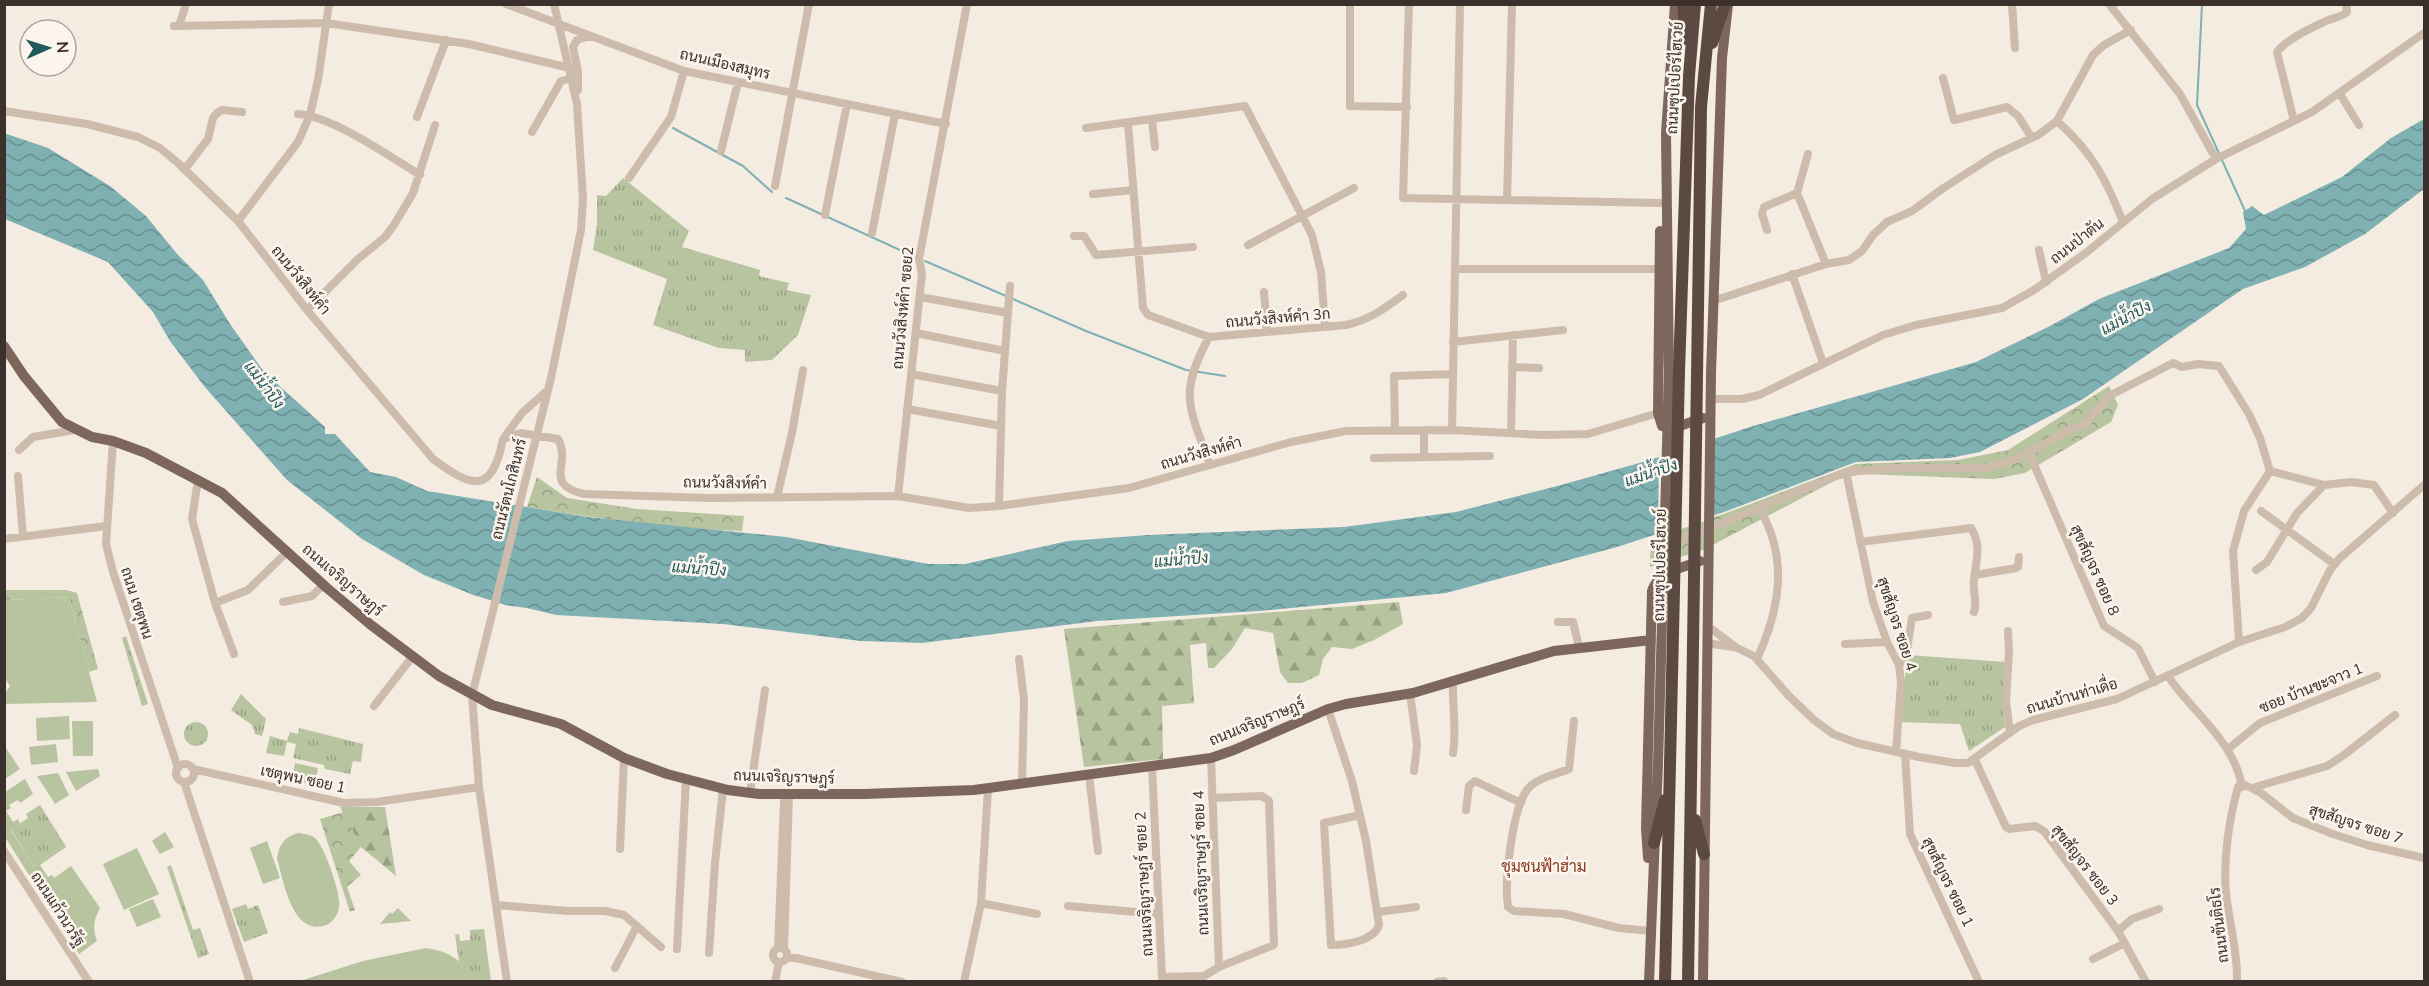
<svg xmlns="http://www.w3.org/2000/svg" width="2429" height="986" font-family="'Nunito Sans',Sarabun,sans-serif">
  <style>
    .grass { fill: url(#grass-tufts) }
    .forest { fill: url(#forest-firs) }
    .park { fill: url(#park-crowns) }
    .garden { fill: #b8c4a0 }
    .water { fill: url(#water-waves) }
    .pier { fill: #f4ebe1 }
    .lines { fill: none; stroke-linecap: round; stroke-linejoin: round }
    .stream { stroke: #7fb0b2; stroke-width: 2 }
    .minor { stroke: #cdbbac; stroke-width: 8 }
    .major { stroke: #7d675c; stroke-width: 10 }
    .highway { stroke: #5c4a42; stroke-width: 12 }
    .labels { text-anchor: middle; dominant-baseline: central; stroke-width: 5; stroke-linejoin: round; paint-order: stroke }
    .street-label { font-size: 15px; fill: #3b302b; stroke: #fbf5ee }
    .water-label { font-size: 16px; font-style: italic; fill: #1f5a5e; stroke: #fbf5ee }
    .neighbourhood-label { font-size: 16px; fill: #8c3b22; stroke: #fbf5ee }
  </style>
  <defs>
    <pattern id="grass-tufts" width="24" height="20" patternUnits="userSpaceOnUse" patternTransform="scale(1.5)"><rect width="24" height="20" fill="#b8c4a0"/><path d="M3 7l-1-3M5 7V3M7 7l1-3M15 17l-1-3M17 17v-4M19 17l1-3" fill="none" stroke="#97a083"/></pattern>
    <pattern id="forest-firs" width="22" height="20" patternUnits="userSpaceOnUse" patternTransform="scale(1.5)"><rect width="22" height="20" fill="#b8c4a0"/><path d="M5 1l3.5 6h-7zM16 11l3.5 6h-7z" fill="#97a083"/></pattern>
    <pattern id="park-crowns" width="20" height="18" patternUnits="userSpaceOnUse" patternTransform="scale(1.5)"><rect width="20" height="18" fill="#b8c4a0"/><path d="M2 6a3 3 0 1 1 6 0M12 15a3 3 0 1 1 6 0" fill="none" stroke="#97a083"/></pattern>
    <pattern id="water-waves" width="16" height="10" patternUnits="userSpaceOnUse" patternTransform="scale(1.5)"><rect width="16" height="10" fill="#7fb0b2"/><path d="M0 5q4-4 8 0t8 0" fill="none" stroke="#699091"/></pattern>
  </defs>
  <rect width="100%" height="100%" fill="#f4ebe1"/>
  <path class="grass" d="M623,178L689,231L682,247L760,270L759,276L789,283L787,290L811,295L798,335L772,360L745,362V350L719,348L653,325L667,279L593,250L597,224V195L606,196Z
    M126,636L148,704L142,706L122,638Z
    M1908,655L2006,662L2003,703L2005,727L1969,751L1960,724L1899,722Z
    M241,694L266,719L262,736L255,734L252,725L231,710Z
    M184 734a12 12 0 1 1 24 0a12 12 0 1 1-24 0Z
    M299,728L363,744L361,762L353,761L350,774L325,769L324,765L293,758L296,744L287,742L284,756L266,753L270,736L287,741L290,732L298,734Z
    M40,805L65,845L33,866L11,829L28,818L26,814Z
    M171,865L193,930L200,928L209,954L198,958L167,867Z
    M246,904L248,909L258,905L268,933L244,942L232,909Z
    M484,929L491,981H472L459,961L455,935L459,934L460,941L470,940V930Z"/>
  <path class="forest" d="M1399,602L1403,624L1374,640L1352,649L1332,647L1323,659L1319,675L1302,683H1288L1280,672L1273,633L1245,628L1232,649L1214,668H1208L1206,643L1190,645L1194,703L1162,706L1163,759L1084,767L1064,629Z
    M340,807H385L396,876L361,847Z"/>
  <path class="park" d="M2109,386L2118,405L2111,422L2025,473L1994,479L1861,474L1836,480L1705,549L1650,567L1651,539L1732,511L1856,464L1958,460L2008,450Z
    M537,477L567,498L637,509L744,516L742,531C670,528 599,519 527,507Z
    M4,590H66L77,593L98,669L89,672L69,597L5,600Z
    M344,812L361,847L349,861L361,875L347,887L355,910L350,912L320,819Z
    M398,908L411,921L380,924L390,912L392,914Z"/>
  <path class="garden" d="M69,597L97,702L5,704V693L10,686L5,679V600Z
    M69,716L70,739L37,741L36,718Z
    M72,721H93V756H73Z
    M56,744L58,762L31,765L29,747Z
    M4,745L20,769L5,779H4Z
    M295,763L318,768L315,785L292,780Z
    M98,769L100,776L76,791L66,772Z
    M58,773L69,795L55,804L37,776Z
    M25,779L33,794L20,803L18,800L9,805L11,808L6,811L13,822L18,819L20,823L11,830L33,866L65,845L66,847L40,865L48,877L52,875L54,878L71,866L100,908C94,919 92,928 97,941L79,954L5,837V792Z
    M165,832L174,847L160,854L152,841Z
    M298,833C304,834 310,834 315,838C324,845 342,896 339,907C338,915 333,922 326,925C292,937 284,881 277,859C279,845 284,837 298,833Z
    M267,841L280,878L263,884L250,848Z
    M137,848L159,894L124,910L103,864Z
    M153,899L161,917L137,927L129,909Z
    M426,948C448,951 464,960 472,981H300L363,961Z"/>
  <path class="water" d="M2424,119V189L2365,234L2305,267L2243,289L2083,399L1980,452L1950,458L1856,462L1724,512L1617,547L1446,593L1259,611L1097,621L922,643L861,641L723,624L556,615L527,608L505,605L471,594L424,575L362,539L287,480L204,386L170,341L153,312L108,262L5,219L4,133L48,148L110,186L146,216L178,255L203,280L230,324L264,372L325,427V434H335L370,472L396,477L427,491L588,517L786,537L928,564H965L1068,541L1148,535L1344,527L1456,512L1561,485L1650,460L1750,427L1976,362L2050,326L2099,299L2229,248L2246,229L2243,212L2252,206L2264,215L2342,177L2391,138Z"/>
  <path class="pier" d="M1715,435L1711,519L1658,537L1659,454Z"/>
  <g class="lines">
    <path class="stream" d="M2202,4L2197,105L2246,213
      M673,128L743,166L772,192
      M786,198L913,256
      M925,261L1006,296
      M1013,299L1086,331L1186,370L1225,376"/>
    <path class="minor" d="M506,4L684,71L946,124
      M1350,4V106L1407,107
      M1409,4L1403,198L1660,203
      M2012,4L2015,48
      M2109,4L2180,94L2216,159
      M174,26L326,23L469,44L570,68
      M179,26L186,4
      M1943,78L1954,120L2007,107L2018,116L2032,138
      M578,90V72L573,47L577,40L590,36
      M2340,94L2359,125
      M4,111L87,124L138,137L160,148L178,163L238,221L307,310L433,459C472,488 492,495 503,439L521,433L558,439C572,464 542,484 584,494L709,498L898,496L969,508L999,506L1129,488L1291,442L1346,431L1452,430L1543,435L1588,434L1658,413
      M298,114C332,116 389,156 420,175
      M417,117L446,40
      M1152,120L1155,147
      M2057,121C2092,152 2106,179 2123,222
      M2294,121L2277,52C2287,39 2309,29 2324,22C2331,18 2340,18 2347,12L2346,4
      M1128,123L1143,308L1148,315L1209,337
      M1086,128L1245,106L1312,235L1321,272L1325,327
      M532,132L561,81L572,78
      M721,151L738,82
      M1808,154L1797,193L1826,264
      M185,169L208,139L213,118L217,113L222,110L242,112
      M629,178L671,117L684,71
      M775,186L809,4
      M1093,194L1133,190
      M1507,200L1512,4
      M825,215L847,104
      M238,221L298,142L310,115L318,80L329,4
      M1767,230L1762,214L1764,207L1797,193
      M872,233L895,114
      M1074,236H1084L1096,255L1193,247
      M1248,245L1354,188
      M2039,250L2046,282
      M1455,269H1660
      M1792,274L1823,363
      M1264,292L1267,332
      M920,297L1008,313
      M1719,299L1826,264L1849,260L1862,251L1873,235L1887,222L1912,211L1942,189L1995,155L2038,135L2057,121L2093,55L2104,45L2131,30
      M307,310L358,259L385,237L394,225L413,193L435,125
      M916,333L1005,351
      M1453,342L1563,330
      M1512,367L1539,368
      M911,374L1002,391
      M1716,399H1742L1759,395L1883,335L1916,325L2002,308L2034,290L2087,252L2152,199L2216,159L2312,112L2424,33
      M907,409L1001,426
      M1395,430L1394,376L1453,374
      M1424,430V457
      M1452,430L1460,4
      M1511,433L1513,335
      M504,438L522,413L548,390
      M113,441L106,544L113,572L178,768
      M19,450L33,437L74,430
      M2029,453L2104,626L2138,648L2155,682
      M1374,458L1490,456
      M1210,465C1189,406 1178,395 1209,337L1346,325C1369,320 1384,309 1403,295
      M1846,472L1873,602L1887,642L1899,665L1901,682L1896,752
      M18,476L23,536
      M198,480L192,519L215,603
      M898,496L922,274L919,259L967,4
      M777,497L792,433L803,370
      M999,506L1002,391L1010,286
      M2261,511L2334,564
      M4,539L106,526
      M1860,542L1971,528C1982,545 1976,561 1974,579C1972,590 1978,602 1974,612
      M1659,549L1846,472L1899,468H1985L2017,459L2073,428L2085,425L2109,396L2173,363L2182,367L2198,364L2219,366L2249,414L2260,438L2270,471L2324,485L2351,482L2374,485L2393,513
      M2256,570L2267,562L2297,513L2324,485
      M1975,575L2016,568L2018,567L2019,557
      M283,602L312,596L323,585
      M1558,622H1573L1579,647
      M1713,630L1737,648L1754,656L1789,696L1814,720L1833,734L1857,743L1919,757L1955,763H1968L2019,726L2033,720L2117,699L2239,642L2285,627L2302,618L2311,608L2330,570L2339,559L2424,485
      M2008,631L2009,651L2006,701L2010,733
      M2239,642L2233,551L2244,511L2270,471
      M1713,644L1733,647
      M1845,644L1887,642
      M234,654L215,603L248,590L287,552
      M1019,659L1024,700L1022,783
      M1757,659C1780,609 1789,558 1759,508
      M1899,665L1906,656L1912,618L1928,615
      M2168,676C2192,712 2235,742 2242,787
      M1410,693L1417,745L1414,771
      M374,706L413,656
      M1328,709L1352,781L1366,841L1379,925C1374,941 1346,945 1331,945L1324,823L1360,815
      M1574,721L1569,769C1555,775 1533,778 1525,793C1512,815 1504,882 1508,907L1514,911L1564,914L1619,928L1651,931
      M2228,749L2260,723L2377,676
      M1453,753C1457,730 1452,704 1453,680
      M1905,754L1910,834L1979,982
      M1211,758L1219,967
      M1975,760L2006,827L2009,829L2035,826L2044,831L2118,931L2146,982
      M176 773a9 9 0 1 1 18 0a9 9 0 1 1-18 0Z
      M1152,766L1162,977L1204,976L1219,967L1274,945L1269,801L1262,796L1212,798
      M193,769L344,803L377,802L479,787
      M1089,775L1098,851
      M184,782L250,982
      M2241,783L2261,793L2293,818L2330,833L2367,845L2424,858
      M2252,788L2327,766L2344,755L2395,715
      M750,793L765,690
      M1466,810L1469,786L1475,781L1521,803
      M620,849L624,758
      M4,851L89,982
      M981,903L1037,914
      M496,905L568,911H605L624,915L661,947
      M1068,906L1159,914
      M1378,912L1416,907
      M2118,931L2132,919L2159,909
      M773 955a7 7 0 1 1 14 0a7 7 0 1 1-14 0Z
      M778,948L784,802
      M784,948L789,795
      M677,949L686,780
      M709,953L715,863L723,789
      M787,958H796L902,982
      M2093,959L2125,943
      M615,968L637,926
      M507,982L479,787L472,695L551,378L581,230L583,199L577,104L554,4
      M775,982L779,962
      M964,982L981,903L988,788
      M1437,982L1444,981
      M2237,982C2238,951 2229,923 2226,893C2223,860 2229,819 2238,787L2241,783"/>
    <path class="major" d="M1660,231L1658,413L1662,426L1671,429L1703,418
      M4,346L24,376L62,422L92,437L113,441L146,453L222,493L327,588L371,625L439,676L492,705L561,724L624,758L667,774L728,790L759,794H864L974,790L1211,758L1234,750L1328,709L1346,704L1413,693L1554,651L1651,640
      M1648,858L1646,828L1652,591C1658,571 1683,568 1700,561
      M1649,982L1658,764L1669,374L1666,133L1675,4
      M1703,982L1711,373L1722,58L1728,5"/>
    <path class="highway" d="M1683,4L1686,39
      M1712,43L1725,4
      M1695,820L1704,854
      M1654,843L1665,800
      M1665,982L1679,372L1689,76L1695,4
      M1688,982L1701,107L1711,4"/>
  </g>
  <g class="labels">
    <g class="street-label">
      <text transform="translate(725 64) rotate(13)">ถนนเมืองสมุทร</text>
      <text transform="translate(1675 78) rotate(-87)">ถนนซุปเปอร์ไฮเวย์</text>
      <text transform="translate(2077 241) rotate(-38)">ถนนป่าตัน</text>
      <text transform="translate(301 280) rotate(51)">ถนนวังสิงห์คำ</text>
      <text transform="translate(903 308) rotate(-85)">ถนนวังสิงห์คำ ซอย2</text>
      <text transform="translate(1278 318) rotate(-5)">ถนนวังสิงห์คำ 3ก</text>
      <text transform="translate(1201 453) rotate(-16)">ถนนวังสิงห์คำ</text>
      <text transform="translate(725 483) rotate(1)">ถนนวังสิงห์คำ</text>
      <text transform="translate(509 489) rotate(-76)">ถนนรัตนโกสินทร์</text>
      <text transform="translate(1660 565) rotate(-89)">ถนนซุปเปอร์ไฮเวย์</text>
      <text transform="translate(2095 570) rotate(66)">สุขสัญจร ซอย 8</text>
      <text transform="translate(343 580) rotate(41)">ถนนเจริญราษฎร์</text>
      <text transform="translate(137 603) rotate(72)">ถนน เชตุพน</text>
      <text transform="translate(1897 624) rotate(72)">สุขสัญจร ซอย 4</text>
      <text transform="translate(2311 688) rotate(-22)">ซอย บ้านขะจาว 1</text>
      <text transform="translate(2072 696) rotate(-16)">ถนนบ้านท่าเดื่อ</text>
      <text transform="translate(1257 722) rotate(-22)">ถนนเจริญราษฎร์</text>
      <text transform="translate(784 777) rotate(2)">ถนนเจริญราษฎร์</text>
      <text transform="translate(303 779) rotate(12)">เชตุพน ซอย 1</text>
      <text transform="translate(2356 824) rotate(18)">สุขสัญจร ซอย 7</text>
      <text transform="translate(1201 863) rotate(-92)">ถนนเจริญราษฎร์ ซอย 4</text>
      <text transform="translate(2085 865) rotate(52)">สุขสัญจร ซอย 3</text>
      <text transform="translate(1948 882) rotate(64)">สุขสัญจร ซอย 1</text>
      <text transform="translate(1144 884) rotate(-93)">ถนนเจริญราษฎร์ ซอย 2</text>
      <text transform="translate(58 909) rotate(57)">ถนนแก้วนวรัฐ</text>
      <text transform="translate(2219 925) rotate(-97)">ถนนขันติธโร</text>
    </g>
    <g class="water-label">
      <text transform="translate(2126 318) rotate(-28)">แม่น้ำปิง</text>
      <text transform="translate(264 385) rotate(53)">แม่น้ำปิง</text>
      <text transform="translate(1651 473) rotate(-19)">แม่น้ำปิง</text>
      <text transform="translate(1181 560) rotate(-5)">แม่น้ำปิง</text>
      <text transform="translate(699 569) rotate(4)">แม่น้ำปิง</text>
    </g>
    <g class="neighbourhood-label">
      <text x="1544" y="867">ชุมชนฟ้าฮ่าม</text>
    </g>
  </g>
  <rect width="2429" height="986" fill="none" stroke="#3b302b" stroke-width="12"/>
  <g transform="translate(48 48) rotate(87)"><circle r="28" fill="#fbf5ee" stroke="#aea6a0" stroke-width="1.5"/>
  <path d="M0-4.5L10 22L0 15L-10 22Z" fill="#1f5a5e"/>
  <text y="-9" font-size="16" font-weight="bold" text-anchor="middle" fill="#3b302b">N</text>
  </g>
</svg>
